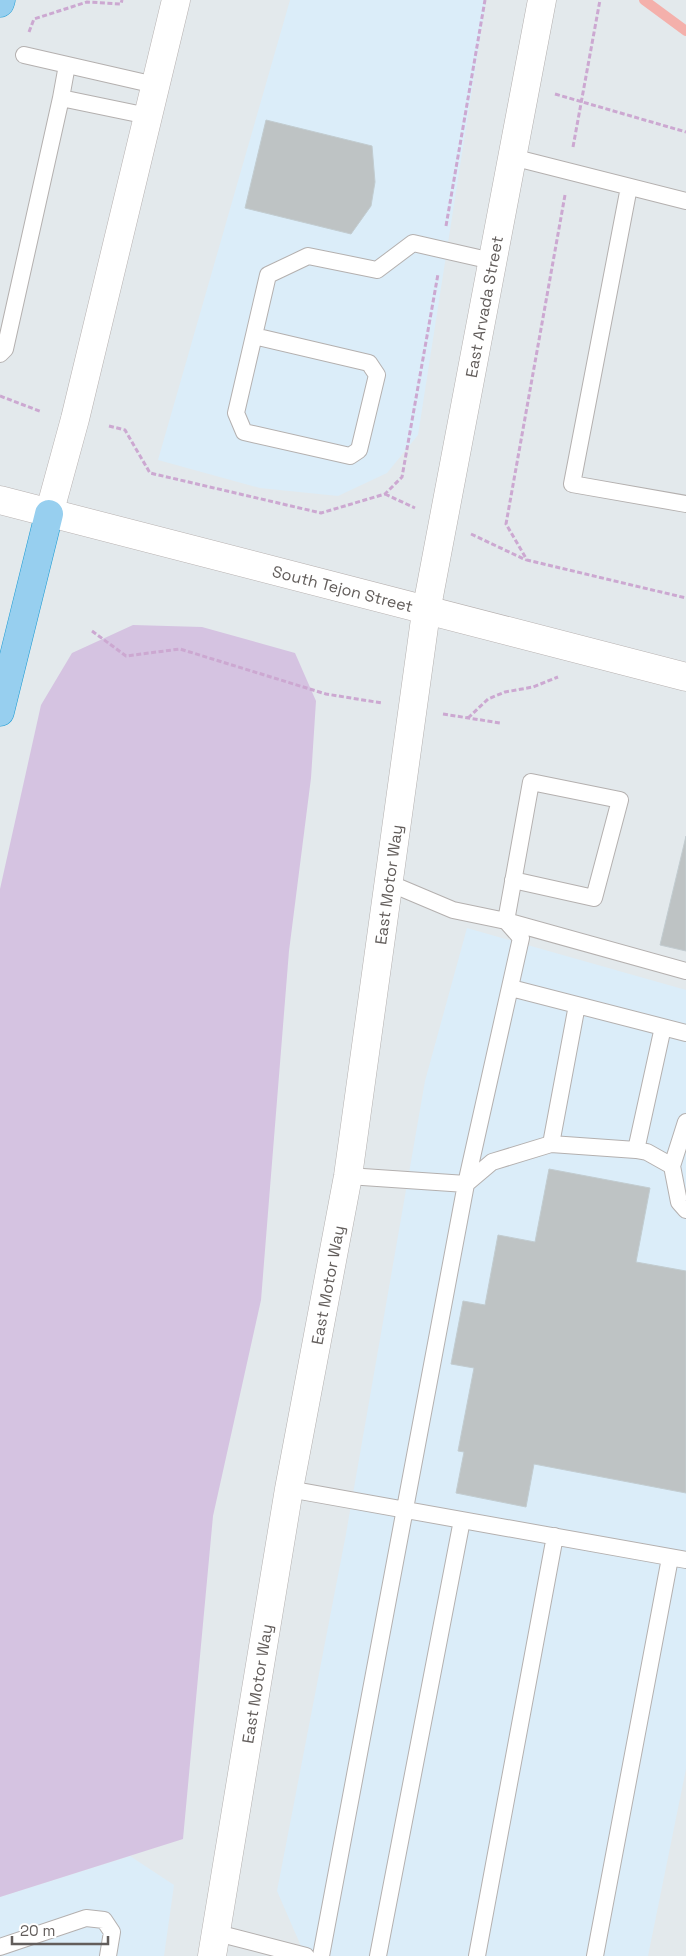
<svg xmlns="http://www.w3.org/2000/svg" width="686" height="1956" font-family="'Space Grotesk',sans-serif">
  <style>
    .commercial { fill: #dbedf9 }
    .green { fill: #d5c3e1 }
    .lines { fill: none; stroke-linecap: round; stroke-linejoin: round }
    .stream { stroke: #f4b0ab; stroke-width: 10 }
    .building { fill: #bec3c4; stroke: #c2ccd0 }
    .service-casing { stroke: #b4b0af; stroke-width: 18 }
    .tertiary-casing { stroke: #b4b0af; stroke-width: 29 }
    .secondary-casing { stroke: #b7b1b0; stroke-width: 29 }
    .motorway-casing { stroke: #1c9bd3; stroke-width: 29 }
    .path { stroke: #cca8d1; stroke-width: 3; stroke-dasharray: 5 2.5; stroke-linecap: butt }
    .service { stroke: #fff; stroke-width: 16 }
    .tertiary { stroke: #fff; stroke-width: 28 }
    .secondary { stroke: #fff; stroke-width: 28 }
    .motorway { stroke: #97cfef; stroke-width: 28 }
    .labels { text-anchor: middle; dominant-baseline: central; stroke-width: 4; stroke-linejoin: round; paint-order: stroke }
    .street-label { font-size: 16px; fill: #625d5b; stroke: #fff }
  </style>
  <rect width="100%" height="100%" fill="#e3e9ec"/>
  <path class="commercial" d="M290,0H486L418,435L387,473L338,496L260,488L158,460Z
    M467,928L686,990V1769L648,1956H320L304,1953L277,1891L346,1534L425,1081Z
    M130,1856L174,1885L164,1956H0V1897Z"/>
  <path class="green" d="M133,625L202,627L295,653L316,701L311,778L289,951L261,1300L213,1516L183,1839L0,1897V889L41,705L72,653Z"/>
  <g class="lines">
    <path class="stream" d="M644,0L686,31"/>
  </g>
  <path class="building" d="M266,120L372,146L375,182L371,206L351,234L245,208Z
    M686,836V951L660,945Z
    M549,1169L650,1188L636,1262L686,1271V1493L534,1464L526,1507L456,1493L464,1452L458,1451L474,1368L451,1364L463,1301L485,1305L498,1235L535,1242Z"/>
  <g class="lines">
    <defs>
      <path id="service" d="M24,55L155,85
        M61,98L67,65
        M512,157L686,201
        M629,187L572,484L686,504
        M254,336L369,363L377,375L359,450L350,456L244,432L236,413L268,275L308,256L377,270L413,243L492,261
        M0,354L5,349L61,98L148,116
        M389,883L453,910L506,921L531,782L620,800L594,898L513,880
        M511,988L686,1033
        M551,1144L577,1005
        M636,1150L663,1027
        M672,1166L686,1122
        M348,1176L466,1184L492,1162L551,1144L636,1150L647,1152L672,1166L679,1202L686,1210
        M289,1489L686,1560
        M217,1933L306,1956
        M0,1947L86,1918L104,1920L112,1932L108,1956
        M321,1956L466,1184L521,938L506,921L686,971
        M378,1956L462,1520
        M477,1956L555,1536
        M595,1956L670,1558"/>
      <g id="tertiary">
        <path id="s1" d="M212,1956L289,1489L348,1176L426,612L542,0"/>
      </g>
      <g id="secondary">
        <path id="s2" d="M0,500L686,677"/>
        <path d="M49,514L75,419L176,0"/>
      </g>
      <path id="motorway" d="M0,3L1,0
        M0,712L49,514"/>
    </defs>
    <use href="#service" class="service-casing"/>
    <use href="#tertiary" class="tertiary-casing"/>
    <use href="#secondary" class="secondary-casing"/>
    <use href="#motorway" class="motorway-casing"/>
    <path class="path" d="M29,32L34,19L87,2L121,4L122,0
      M555,94L686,132
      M573,147L600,0
      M565,195L506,524L527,560L686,598
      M446,226L485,0
      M0,396L42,412
      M109,426L125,430L150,473L321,513L385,494L402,477L438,274
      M385,494L415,508
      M471,534L526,560
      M92,631L126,656L180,649L326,694L382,703
      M443,714L500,723
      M468,718L488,699L505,692L533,687L558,677"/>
    <use href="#service" class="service"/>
    <use href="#tertiary" class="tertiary"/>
    <use href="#secondary" class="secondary"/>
    <use href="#motorway" class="motorway"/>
  </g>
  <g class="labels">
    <g class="street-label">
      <text stroke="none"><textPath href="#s1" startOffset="1672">East Arvada Street</textPath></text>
      <text stroke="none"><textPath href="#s2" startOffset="354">South Tejon Street</textPath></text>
      <text stroke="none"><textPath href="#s1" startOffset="1086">East Motor Way</textPath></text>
      <text stroke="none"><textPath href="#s1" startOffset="681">East Motor Way</textPath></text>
      <text stroke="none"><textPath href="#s1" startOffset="276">East Motor Way</textPath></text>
    </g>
  </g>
  <path d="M12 1936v8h96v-8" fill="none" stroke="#625d5b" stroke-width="2.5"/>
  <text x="20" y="1936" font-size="15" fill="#625d5b" stroke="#ffffff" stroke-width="4" paint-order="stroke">20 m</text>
</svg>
